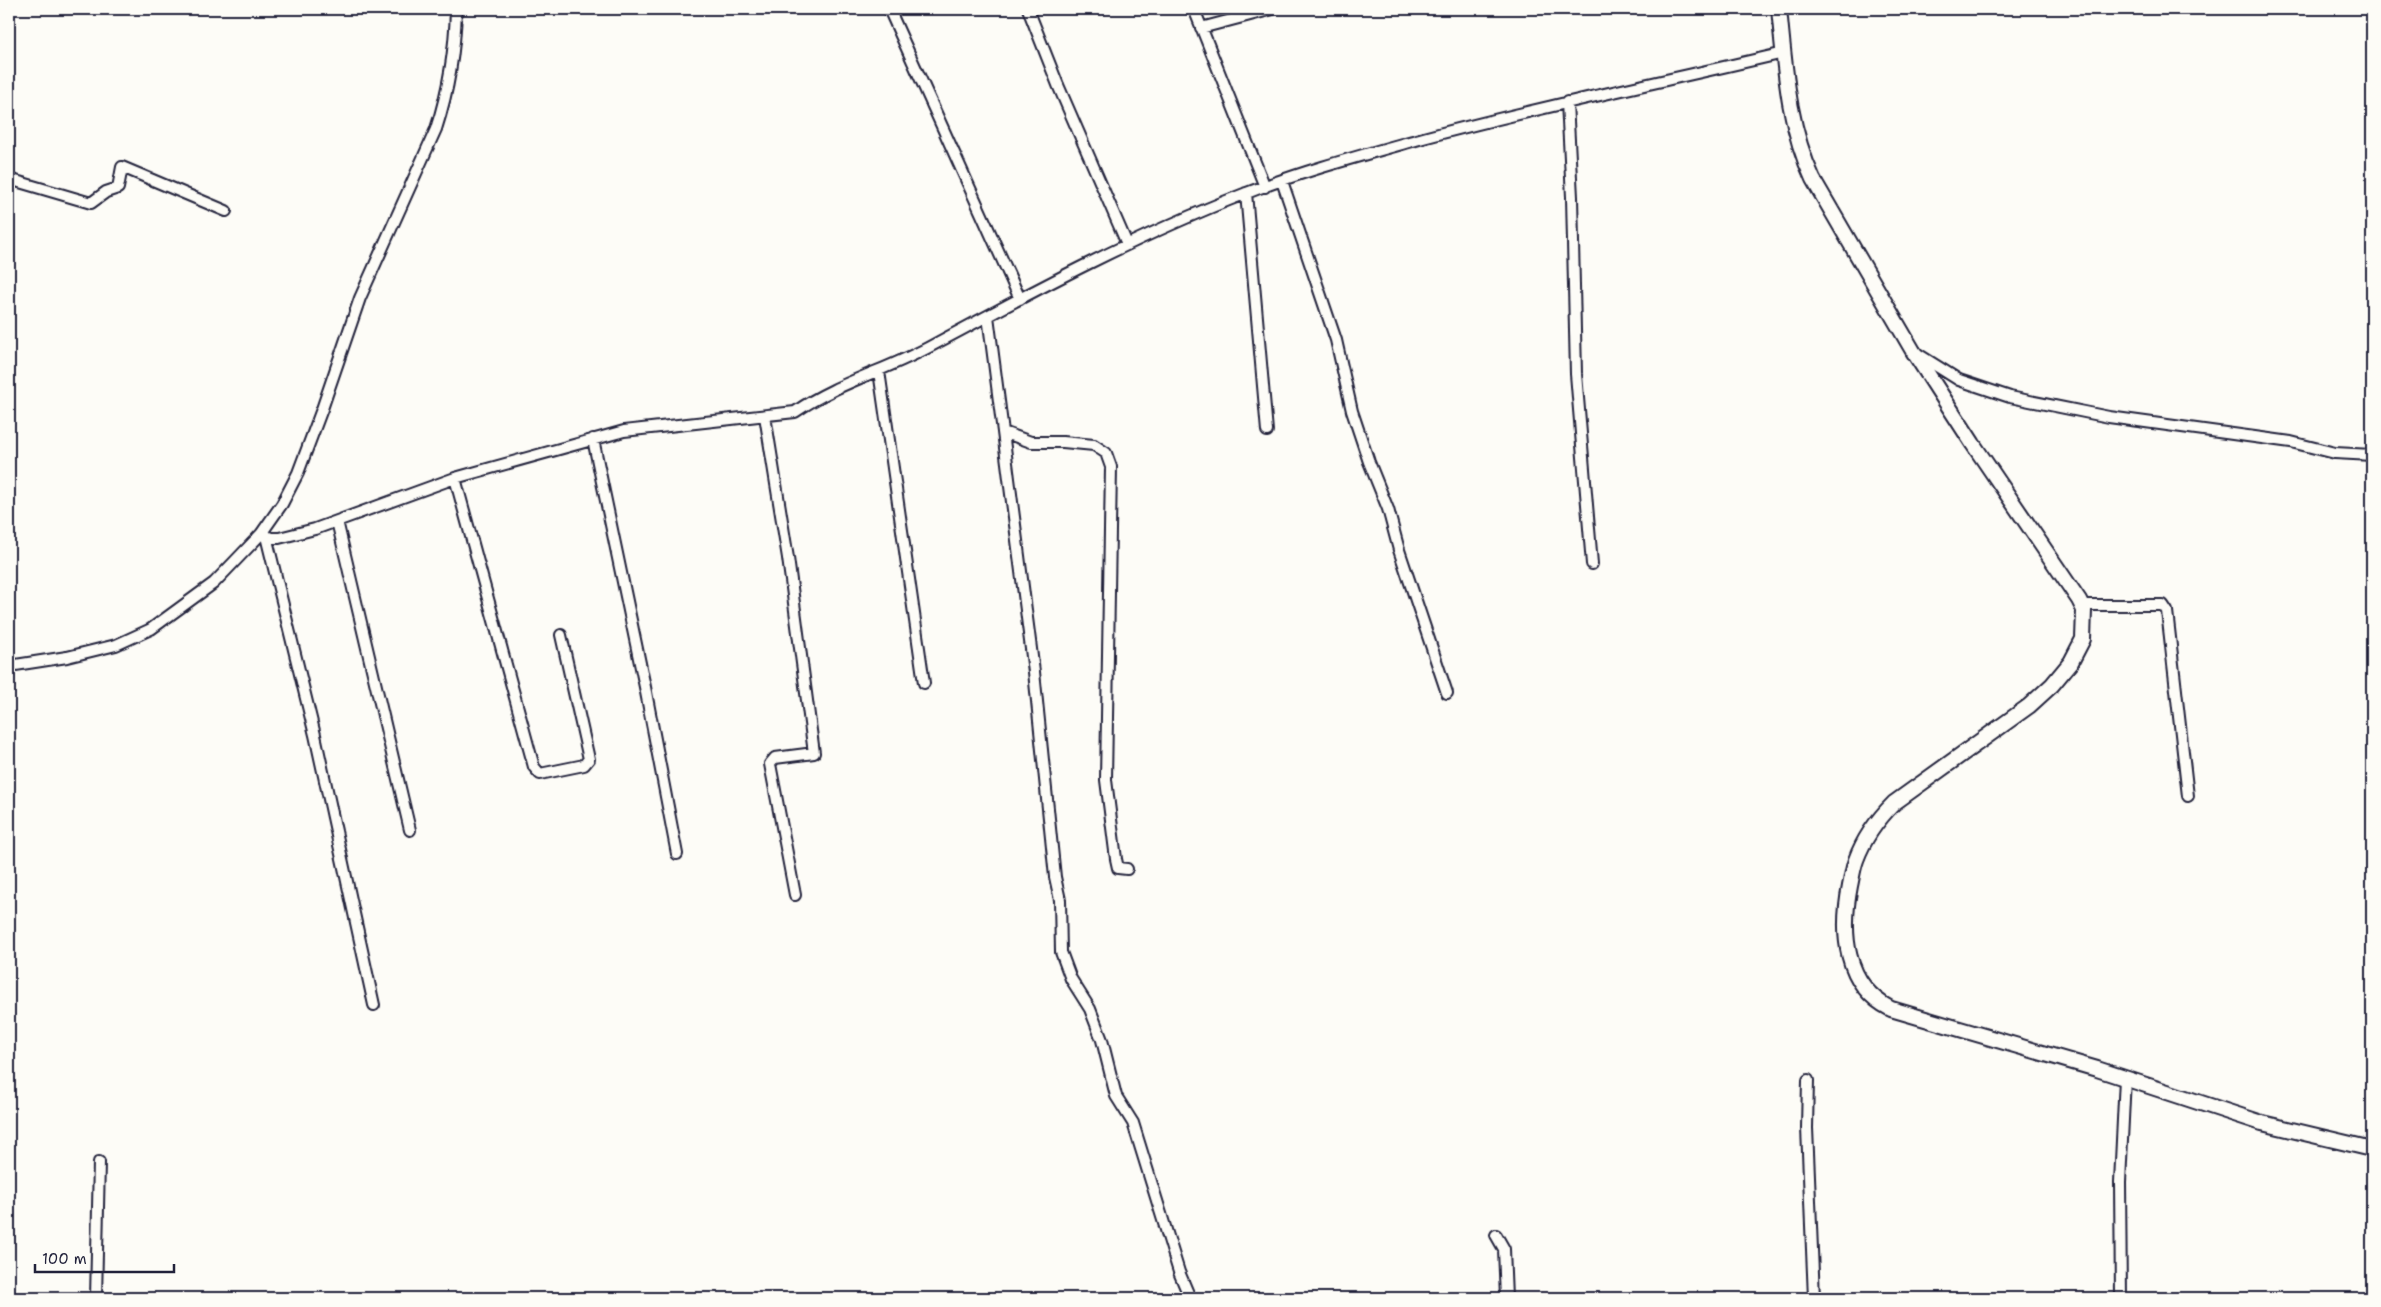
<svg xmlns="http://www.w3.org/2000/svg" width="2381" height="1307" font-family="'Shantell Sans',sans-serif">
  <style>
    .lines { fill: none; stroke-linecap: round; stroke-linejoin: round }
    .street-casing { stroke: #22223b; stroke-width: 14 }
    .secondary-casing { stroke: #22223b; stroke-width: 18 }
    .street { stroke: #fdfcf7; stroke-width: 10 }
    .secondary { stroke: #fdfcf7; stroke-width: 14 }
  </style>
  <rect width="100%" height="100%" fill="#fdfcf7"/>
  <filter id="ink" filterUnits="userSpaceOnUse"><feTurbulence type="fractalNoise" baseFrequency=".02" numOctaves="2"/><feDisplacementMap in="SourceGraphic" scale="10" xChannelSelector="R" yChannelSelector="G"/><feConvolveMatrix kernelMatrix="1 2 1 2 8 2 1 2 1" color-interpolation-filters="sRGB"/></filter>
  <g filter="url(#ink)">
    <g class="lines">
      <defs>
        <path id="street" d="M889,9L1020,299
          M1028,9L1058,85L1127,244
          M1194,9L1265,187
          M1201,28L1273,9
          M1567,102L1572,197L1576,374L1592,564
          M9,179L91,203L106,192L118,188L122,167L226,211
          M1282,181L1336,340L1352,411L1369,462L1388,509L1399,550L1447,693
          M1246,193L1267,431
          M988,316L1034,672L1055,877L1060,900L1061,952L1071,979L1090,1009L1102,1040L1116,1096L1133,1123L1179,1272L1190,1298
          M1916,353L1959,380L2010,397L2109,417L2291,442L2335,453L2372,455
          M879,371L924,683
          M765,416L788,558L814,753L775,758L770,764L795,895
          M1003,432L1031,442H1063L1094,445L1106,453L1111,467L1106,780L1116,859L1118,868L1127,869
          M593,439L645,687L677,854
          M455,478L534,767L540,774L584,765L589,759L561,635
          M337,521L410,830
          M261,534L271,538H279L315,529L455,478L624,431L795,412C836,383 888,370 933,345C1035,290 1136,236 1244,194C1300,172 1359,156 1416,140C1538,107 1661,82 1784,53
          M266,536L315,735L374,1005
          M2082,605H2163L2167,611L2188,796
          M9,666L67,657L116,645L151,629L214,583L261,534L282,504L298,473L322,409L360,298L436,129C449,89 455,50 456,9
          M1808,1080L1807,1128L1814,1298
          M1496,1235L1504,1249L1506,1298
          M96,1298L99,1162
          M2121,1298L2120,1182L2125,1078"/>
        <path id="secondary" d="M1779,9C1785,67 1788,126 1813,179L1913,351L1973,444L2079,600L2084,610L2083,639L2071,662L2052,685L2029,706L1894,803C1878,819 1864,838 1856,860C1853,868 1852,877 1850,886C1841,932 1844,985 1891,1009L2097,1069L2262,1123L2372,1149"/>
      </defs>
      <use href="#street" class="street-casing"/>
      <use href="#secondary" class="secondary-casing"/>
      <use href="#street" class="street"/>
      <use href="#secondary" class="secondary"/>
    </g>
  </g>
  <rect width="2381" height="1307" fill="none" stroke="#fdfcf7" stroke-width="30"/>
  <rect x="15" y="15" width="2351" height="1277" fill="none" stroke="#22223b" stroke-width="2" filter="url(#ink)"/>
  <path d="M35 1264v8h139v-8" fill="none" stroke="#22223b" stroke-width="2.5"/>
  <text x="42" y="1264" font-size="15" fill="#22223b" stroke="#fdfcf7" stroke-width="4" paint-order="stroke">100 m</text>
</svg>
